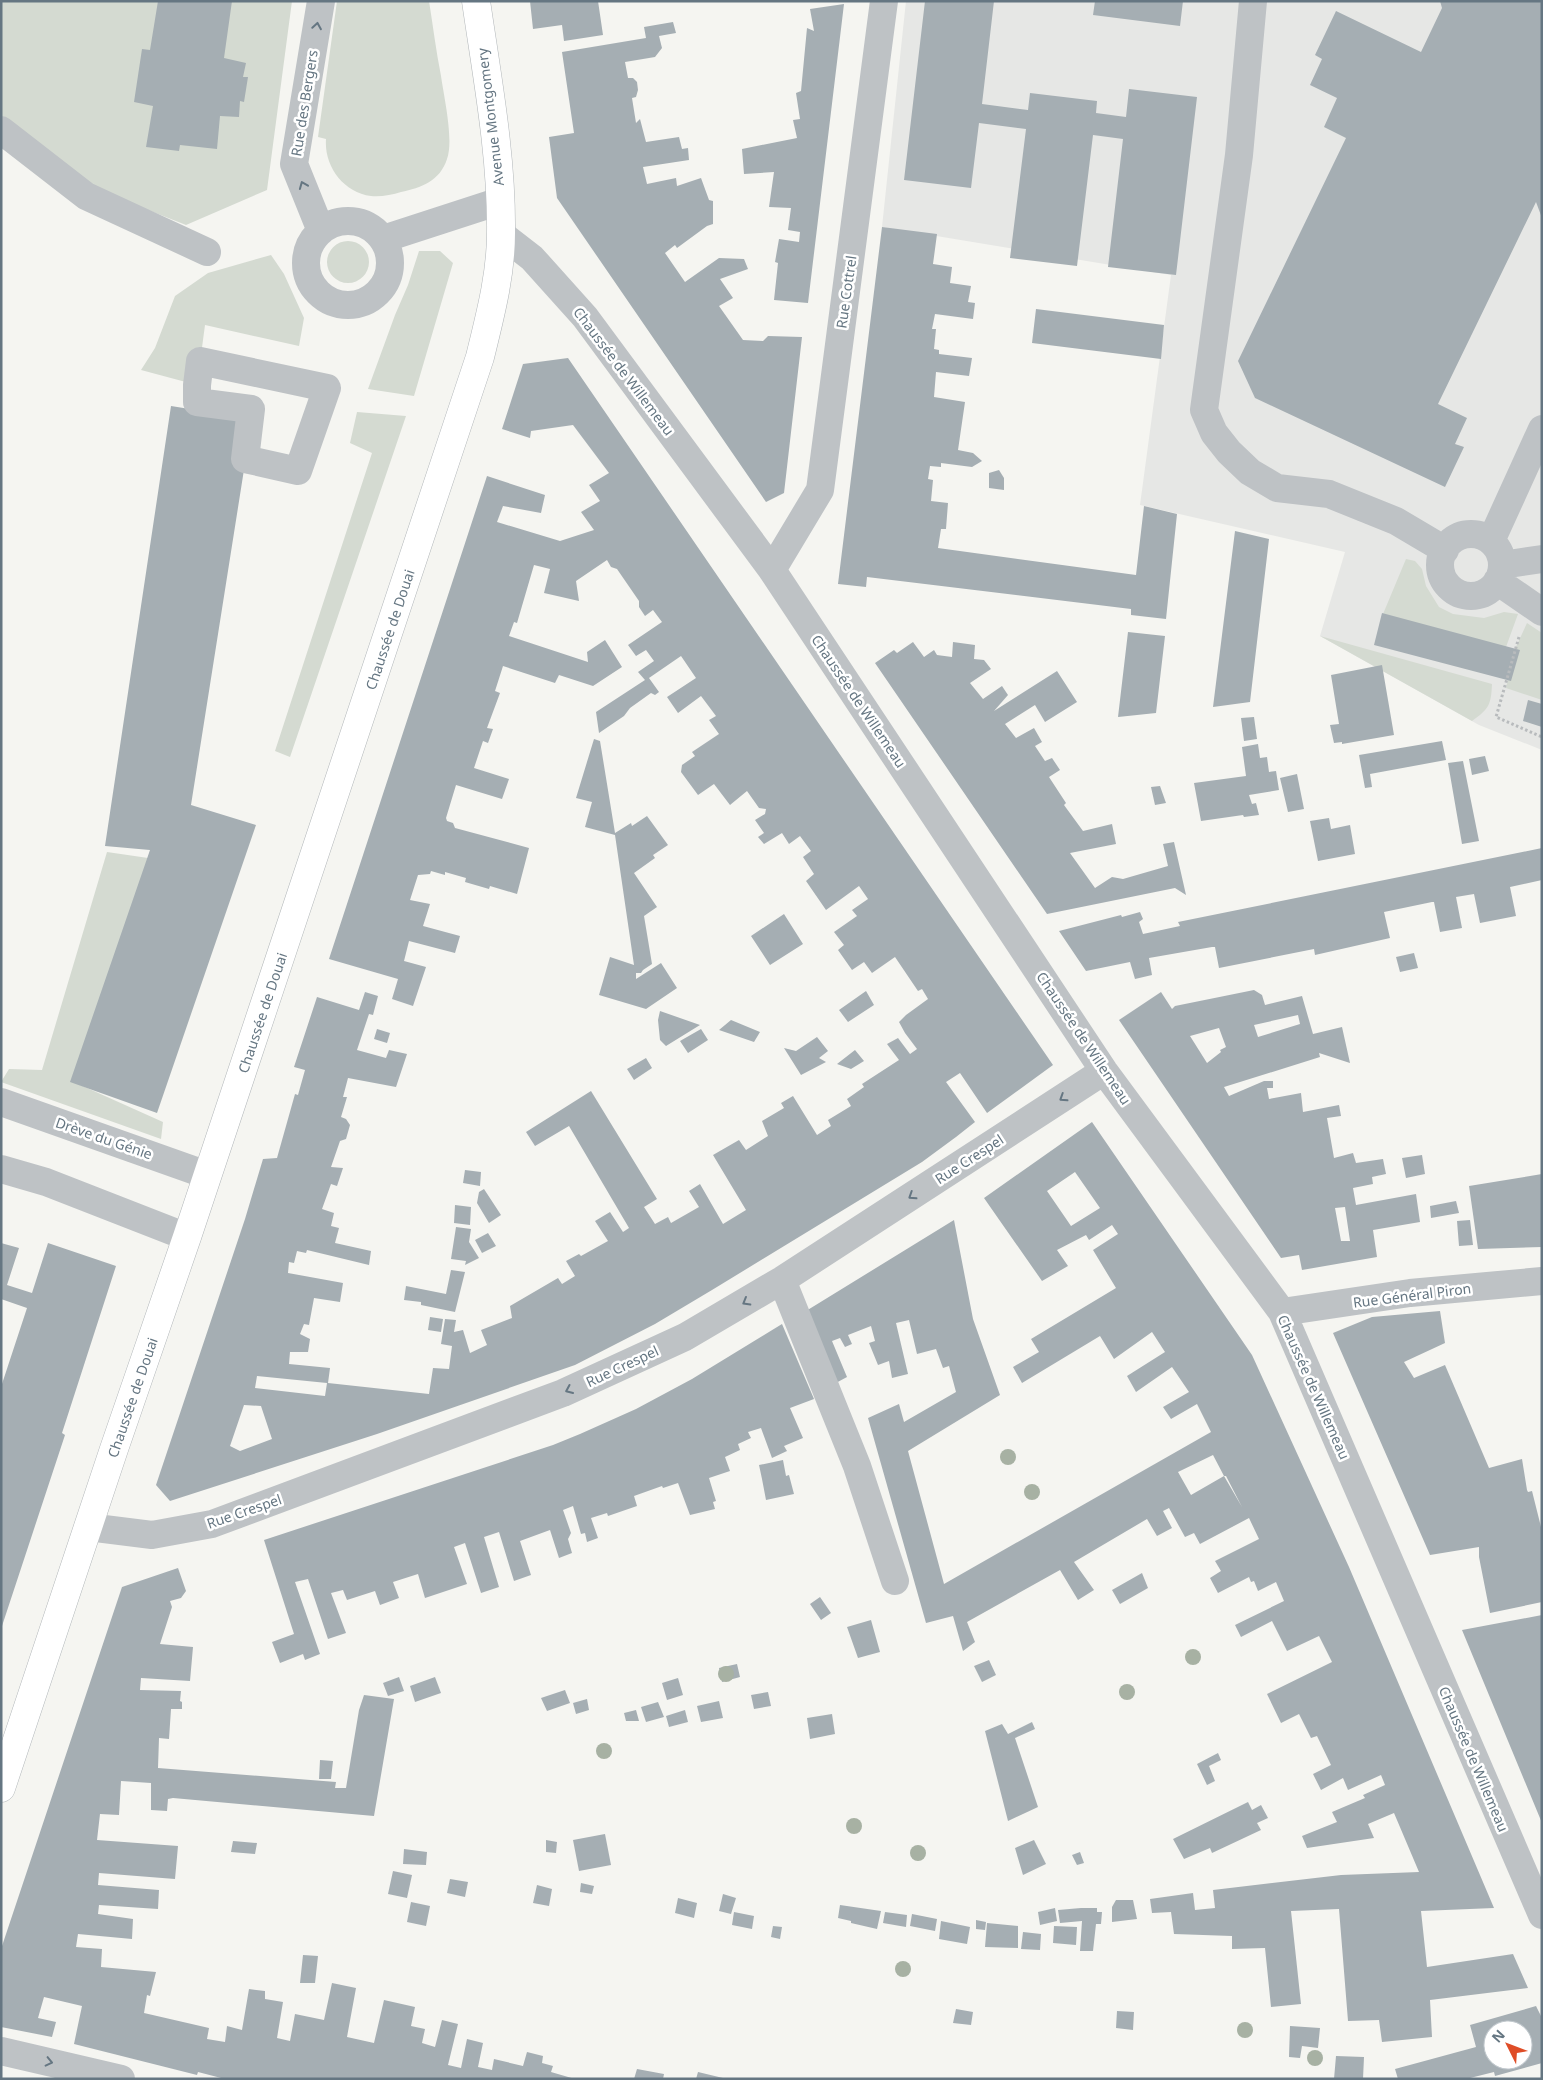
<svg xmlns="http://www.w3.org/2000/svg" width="1543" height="2080" font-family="'Noto Sans',sans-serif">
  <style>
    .built { fill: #e6e7e5 }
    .green { fill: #d4dad1 }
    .building { fill: #a5aeb3; fill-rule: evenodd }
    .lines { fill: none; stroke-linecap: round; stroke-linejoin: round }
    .major-casing { stroke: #b1b6b9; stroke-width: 29 }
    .path { stroke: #b8bbbd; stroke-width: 3; stroke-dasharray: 2.5 2.5; stroke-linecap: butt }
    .minor { stroke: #bec2c5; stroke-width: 28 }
    .major { stroke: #fff; stroke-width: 28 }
    .tree { fill: #a7b1a3 }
    .oneway { stroke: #657682 }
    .labels { text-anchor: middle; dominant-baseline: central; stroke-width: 5; stroke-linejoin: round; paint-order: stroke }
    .street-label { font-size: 14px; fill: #657682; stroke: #fff }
  </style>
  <rect width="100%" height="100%" fill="#f5f5f1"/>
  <path class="built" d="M906,1H1542V750L1479,725L1320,636L1345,552L1140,505L1171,275L882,227Z"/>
  <path class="green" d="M1,1H292L267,190L186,225L95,189L1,117Z
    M337,1H429C433,26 436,51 441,76C444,97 454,140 447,159C440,181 421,188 401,192C392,195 380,197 371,196C343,192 324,166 326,139L318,137Z
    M327 262a21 21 0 1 1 42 0a21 21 0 1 1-42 0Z
    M419,251H440L453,263L414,396L368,389L395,315L408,285Z
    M271,255L284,274L304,318L299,346L205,325L197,385L141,370L155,348L175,296L208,273Z
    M357,412L406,416L290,757L275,751L372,453L350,443Z
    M1406,559L1415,561L1422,569L1426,586L1439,607L1453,614L1484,618L1504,612L1518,614L1506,647L1383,614Z
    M1527,623L1542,633V700L1506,688L1515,649Z
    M1320,636L1492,684C1491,705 1489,709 1472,721Z
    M107,852L155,859L76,1083L163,1122L161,1139L1,1082L9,1069L42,1070Z"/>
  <path class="building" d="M158,1H232L224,58L246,63L243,77H248L244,102L240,101L239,117L220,116L217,149L180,145L179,151L146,147L153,106L134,102L142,49L150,50Z
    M530,1H598L603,35L564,41L562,25L533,29Z
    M925,1H994L982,104L1028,110L1030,93L1097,101L1096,113L1126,117L1129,89L1197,97L1176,275L1108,267L1123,139L1093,135L1077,266L1010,258L1026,129L979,123L971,188L904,180Z
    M1095,1H1183L1180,26L1093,15Z
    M1440,1H1542V218L1536,202L1438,404L1467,418L1455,444L1464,447L1445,487L1255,398L1238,361L1346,138L1324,127L1337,98L1310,85L1322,59L1315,55L1336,11L1421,52L1442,8Z
    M844,4L808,303L774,300L778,263L775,262L779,239L799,242L800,232L788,230L791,208L769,207L774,172L744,174L742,149L797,138L793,120L800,119L796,93L801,91L807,28L814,31L810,9Z
    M673,22L676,33L659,36L662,48L655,57L625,62L628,78H633L637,82L638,90L636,97L632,98L636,123L640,119L646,142L679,137L682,149L688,148L689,160L643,167L647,184L676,178L677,186L701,178L709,200L713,201V224L707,226L677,248L675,245L665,253L685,282L719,258L744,259L748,269L720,279L733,298L719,306L743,340L763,341L768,336L802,337L784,493L766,502L557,198L549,137L574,133L562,52L646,38L644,27Z
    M882,227L937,234L933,264L952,267L950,283L971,286L968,302L975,303L973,319L935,314L932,329H936L934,349L939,350V354L972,358L969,376L936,372L934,397L965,402L958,450L973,453L982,461L972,467L941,463V467L930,466L928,479L933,480L931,501L948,503L946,529H941L938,548L1136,575L1144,506L1177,514L1166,619L1131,615V609L867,577L866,587L838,584Z
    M1036,309L1164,325L1161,359L1032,343Z
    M568,358L1053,1065L987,1113L960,1073L946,1082L975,1122L956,1137L922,1162L712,1290L655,1324L575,1365L377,1434L170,1501L156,1485L245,1219L263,1159L277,1158L295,1094L298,1095L305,1070L294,1067L317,997L359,1010L365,992L378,996L373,1015L369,1014L357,1050L386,1058L389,1050L407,1054L396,1087L348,1078L343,1097H347L341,1117L346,1119L350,1125L346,1139L340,1141L331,1167L343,1168L337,1186L331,1184L322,1209L334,1213L331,1226L339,1228L335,1243L371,1251L369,1265L307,1250L306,1253L297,1251L294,1263L289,1262L288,1273L343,1283L340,1302L314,1298L309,1325L304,1324L300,1334L310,1339L308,1352H290L289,1364L330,1368L328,1383L429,1394L433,1368L449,1369L452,1346L441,1344L445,1319L456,1320L454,1332L463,1330L470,1353L487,1345L481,1330L512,1318L510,1306L558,1278L562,1284L575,1276L566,1261L579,1254L581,1256L608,1241L595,1221L610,1212L623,1232L629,1228L569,1126L535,1146L526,1132L591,1091L657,1199L644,1207L655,1224L668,1217L671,1223L699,1207L689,1191L700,1184L723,1224L746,1210L713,1155L739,1140L746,1150L768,1136L762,1121L784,1108L781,1103L793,1096L817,1135L831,1126L828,1120L851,1106L847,1099L864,1087L862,1084L899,1060L887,1044L898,1038L910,1054L917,1049L905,1033L899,1022L906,1015L928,999L922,989L918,991L895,957L872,973L864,962L852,970L838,950L844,945L834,932L857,916L852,910L868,899L859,886L826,910L806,881L814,874L803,857L811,851L800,836L789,844L782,833L764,844L758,837L764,833L755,820L765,814L766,809L759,808L747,791L730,805L714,784L698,795L681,772L682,765L695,756L692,752L719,734L709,720L716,716L701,696L678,713L667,697L696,678L681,656L649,678L659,692L655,695L651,693L630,708L624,716L599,733L596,712L645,680L638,672L654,661L646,650L636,656L628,645L662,622L653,610L645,616L639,607V601L617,569L611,567L607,560L576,581L579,601L544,593L550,569L534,565L517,623L514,622L509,636L588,662L587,652L605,640L622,667L593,686L559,675L555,683L503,666L495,691L500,693L487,728L493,729L488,743L483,741L474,768L509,779L502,799L456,785L446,818L447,821L453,823L455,828L529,848L517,894L490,886L489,889L465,882L466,878L445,872V875L431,871L430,874L418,875L410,900L430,904L423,926L460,936L455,953L409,941L404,961L426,967L413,1006L392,999L398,979L329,959L487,476L545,495L541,513L503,506L497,522L560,541L594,530L581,512L600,501L589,485L609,473L573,425L531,431L530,438L502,429L523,364ZM257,1376L327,1383L325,1396L255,1388ZM244,1405L261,1406L272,1439L240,1451L230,1446Z
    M171,406L252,419L191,805L256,825L157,1113L70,1082L150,850L105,846Z
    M999,470L1004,478V490L989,488V473Z
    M1235,531L1269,539L1250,702L1213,707Z
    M1382,613L1520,650L1511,681L1374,645Z
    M1128,632L1165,636L1156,713L1118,717Z
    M913,642L924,657L934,650L937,655L952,657L953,642L975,645L974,659L984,660L991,669L970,683L983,699L1002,686L1008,695L994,711L1057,671L1077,702L1045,722L1035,705L1005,724L1016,738L1034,728L1042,742L1035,746L1045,761L1052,758L1060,770L1049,777L1066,803L1064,805L1083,831L1112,824L1116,844L1070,853L1095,888L1112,877L1123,879L1168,866L1163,844L1174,842L1186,895L1175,888L1047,914L875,663L894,650L897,653Z
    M1382,665L1394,735L1342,744V742L1334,743L1330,725L1339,724L1331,675Z
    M1528,700L1542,704V727L1523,721Z
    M1254,717L1257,739L1244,741L1241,718Z
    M594,739L600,741L615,833L631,823L632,826L647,816L668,845L653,855L655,858L634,873L657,907L644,916L652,964L643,970L641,973H636V979L661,963L677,988L646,1009L599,995L610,957L634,965L615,835L585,827L592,802L576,798Z
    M1442,741L1446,760L1370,774L1372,787L1365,788L1359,755Z
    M1258,744L1260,758L1267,757L1269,772L1276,771L1279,790L1249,795L1252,804L1256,803L1259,815L1244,817L1243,815L1201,821L1194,783L1246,776L1242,747Z
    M1485,756L1489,771L1472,775L1469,759Z
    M1463,761L1479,841L1462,844L1448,763Z
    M1297,774L1304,809L1288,812L1280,778Z
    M1160,786L1166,803L1155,805L1151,787Z
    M1329,818L1331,829L1350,825L1355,854L1318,861L1310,821Z
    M1542,848V880L1510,887L1516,916L1480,923L1474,894L1456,897L1462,928L1440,932L1434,902H1432L1384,912L1390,938L1315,955L1314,949L1219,968L1215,947H1212L1149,958L1152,975L1135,979L1130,962L1086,971L1059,931L1121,915L1122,917L1140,912L1143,919L1139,922L1143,934L1180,926L1178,922Z
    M784,914L803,944L770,965L751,936Z
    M1414,953L1418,968L1400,972L1396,957Z
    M1254,990L1262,995L1265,1005L1302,996L1313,1034L1342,1027L1350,1063L1319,1053L1320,1057L1224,1087L1229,1096L1264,1081H1273V1088H1267L1269,1099L1301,1093L1303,1112L1339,1105L1341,1116L1327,1118L1334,1158L1353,1153L1356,1163L1383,1159L1386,1174L1372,1177L1373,1184L1353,1188L1356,1205L1416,1194L1420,1222L1373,1230L1377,1257L1302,1270L1299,1255L1281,1258L1119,1020L1161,992L1172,1009L1175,1006ZM1298,1015L1300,1024L1258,1037L1254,1025ZM1219,1028L1226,1047L1220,1050L1221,1052L1207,1063L1190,1036ZM1345,1207L1350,1241H1341L1335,1208Z
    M866,991L874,1005L848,1022L839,1010Z
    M660,1011L700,1025L666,1046L660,1040L658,1020Z
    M731,1020L760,1032L754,1042L719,1030Z
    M377,1029L390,1033L387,1043L374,1039Z
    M701,1029L708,1040L688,1053L680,1041Z
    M817,1037L828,1051L819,1058L826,1062L801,1075L784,1048L796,1051Z
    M855,1050L864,1061L851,1069L837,1064Z
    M646,1058L652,1068L634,1080L627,1069Z
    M1092,1122L1252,1355L1349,1567L1494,1908L1421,1911L1427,1967L1513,1954L1528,1988L1430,2000L1432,2037L1382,2042L1379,2020L1348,2021L1339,1909L1291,1911L1301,2004L1271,2007L1265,1948L1232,1949V1936L1174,1934L1171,1912L1152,1913L1150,1899L1193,1893L1195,1910L1215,1908L1213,1890L1341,1875L1419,1872L1394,1813L1368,1824L1374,1838L1307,1848L1302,1836L1337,1822L1332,1812L1365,1798L1363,1795L1385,1785L1381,1775L1348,1790L1343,1778L1321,1790L1313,1774L1331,1765L1317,1736L1311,1738L1299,1714L1281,1723L1267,1694L1332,1662L1319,1636L1287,1651L1272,1621L1241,1637L1235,1625L1284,1601L1276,1582L1258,1591L1254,1581L1251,1582L1249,1577L1218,1593L1210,1578L1221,1571L1215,1561L1259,1539L1249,1518L1200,1544L1194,1533L1185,1537L1169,1508L1163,1511L1172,1528L1157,1536L1147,1519L1074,1562L1094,1590L1078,1600L1060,1570L967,1622L975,1642L963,1651L953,1616L926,1623L868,1418L899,1404L904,1422L956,1392L949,1366L943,1368L936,1349L917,1354L909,1320L896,1323L908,1374L892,1378L889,1361L878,1365L869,1343L875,1341L871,1326L848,1335L852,1344L845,1347L840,1338L832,1341L847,1377L834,1384L806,1311L954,1220L973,1319L1000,1395L908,1451L944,1584L1211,1432L1197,1404L1171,1419L1163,1407L1189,1392L1172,1367L1136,1392L1127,1376L1165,1352L1152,1332L1114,1359L1100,1336L1022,1383L1013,1367L1039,1352L1031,1339L1116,1288L1093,1250L1118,1234L1112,1225L1089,1240L1086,1235L1057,1250L1068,1266L1042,1281L984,1198ZM1075,1172L1100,1208L1071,1226L1047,1191ZM1213,1455L1224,1476H1226L1242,1507L1224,1476L1191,1495L1178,1472Z
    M1422,1155L1425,1174L1406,1178L1402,1158Z
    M465,1170L481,1172L480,1186L463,1183Z
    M1542,1174V1247L1478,1249L1469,1186Z
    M484,1189L501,1215L489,1223L477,1203L479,1192Z
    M1456,1201L1459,1213L1431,1218L1430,1206Z
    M455,1205L471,1207L470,1225L454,1223Z
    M1470,1220L1473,1245L1459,1246L1457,1221Z
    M456,1227L471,1229L469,1242L479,1258L465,1265L466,1261L451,1259Z
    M488,1233L496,1246L482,1253L475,1240Z
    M1,1243L19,1248L7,1285L32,1293L48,1243L116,1266L62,1433L65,1435L2,1626L1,1387L27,1308L1,1299Z
    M451,1270L465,1272L455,1312L421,1305V1302L404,1300L406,1286L446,1294Z
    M1440,1311L1445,1343L1404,1362L1414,1378L1445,1365L1489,1468L1522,1459L1527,1490L1528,1492L1532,1491L1542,1531V1602L1490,1613L1479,1557V1547L1430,1555L1333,1333L1372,1317Z
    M430,1317L443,1319L441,1332L428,1330Z
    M782,1324L814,1399L790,1408L803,1438L784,1446L787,1451L772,1458L761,1428L748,1432L751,1438L738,1444L740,1450L725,1457L730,1471L709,1478L716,1501L713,1502L715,1509L690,1515L678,1483L663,1488L662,1486L634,1496L637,1506L608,1516L607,1513L591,1518L598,1538L587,1542L585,1533L581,1534L573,1506L563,1510L571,1533L568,1539L572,1553L559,1558L550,1530L520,1541L531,1575L514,1581L499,1532L484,1537L499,1587L481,1593L465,1543L454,1547L467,1584L425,1598L418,1574L393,1582L399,1598L380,1605L375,1591L347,1600L343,1590L331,1593L346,1633L328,1639L308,1579L295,1582L320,1654L305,1660L303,1654L280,1663L272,1642L294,1634L264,1540L553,1445L580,1434L636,1409L692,1379Z
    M783,1460L786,1476L789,1475L794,1494L766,1500L762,1479H765H762L759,1465Z
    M178,1568L186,1591L181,1598L170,1601L172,1607L160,1644L193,1647L190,1681L141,1678L140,1690L181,1691L180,1701L182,1702V1709H171L169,1739L159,1738L158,1768L336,1782L335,1788H346L359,1710L364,1695L394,1699L374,1816L173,1798L168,1799L167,1811L151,1810V1783L121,1781L119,1815L100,1814L97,1840L178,1846L175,1879L99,1873L98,1885L159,1890L158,1909L99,1905L98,1914L133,1919L132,1939L78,1934L76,1947L102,1949L101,1967L156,1972L150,1996L147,1995L144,2013L209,2028L207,2039L225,2042L227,2026L242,2030L249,1989L265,1991V1999L283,2002L277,2038L290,2041L295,2014L324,2020L332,1983L356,1988L347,2037L374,2043L384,2000L415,2007L411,2026L425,2029L422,2043L435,2047L442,2020L458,2024L448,2065L461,2068L467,2039L483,2043L478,2067L492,2070L494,2059L523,2066L527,2052L543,2056L542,2063L553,2066L551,2072L575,2079H225L198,2072L197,2075L74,2044L82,2006L44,1997L38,2018L56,2022L52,2037L1,2027V1949L122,1587Z
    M1142,1573L1148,1588L1120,1604L1112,1590Z
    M820,1597L831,1613L821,1620L810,1604Z
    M1542,1615V1823L1462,1630Z
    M871,1620L880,1652L858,1658L847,1627Z
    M989,1660L996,1675L982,1682L974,1666Z
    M737,1664L740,1677L722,1682L719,1668Z
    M399,1677L404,1691L388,1696L383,1683Z
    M435,1677L441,1693L415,1702L410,1686Z
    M678,1678L683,1695L667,1700L662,1683Z
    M565,1690L570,1703L547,1711L541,1698Z
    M768,1692L771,1706L754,1709L751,1695Z
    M587,1699L589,1710L576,1714L573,1703Z
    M719,1701L723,1718L701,1722L697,1706Z
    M658,1702L664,1717L646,1722L641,1707Z
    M636,1710L639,1721H626L624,1713Z
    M685,1710L688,1722L669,1727L666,1716Z
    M832,1714L835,1734L810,1739L807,1718Z
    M1032,1722L1035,1729L1015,1738L1038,1807L1008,1821L985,1731L1002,1724L1008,1734Z
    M1218,1753L1221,1760L1209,1766L1215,1781L1207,1785L1197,1764Z
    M320,1760L333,1761L331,1779H319Z
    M1248,1802L1252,1810L1261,1805L1268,1818L1257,1823L1261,1830L1212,1853L1210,1848L1184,1859L1173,1839Z
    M605,1834L611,1865L579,1871L573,1840Z
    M546,1840L557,1842L556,1853L546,1852Z
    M1034,1840L1046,1864L1023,1875L1015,1848Z
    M233,1841L257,1843L255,1854L231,1852Z
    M404,1849L427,1852L426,1865L403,1864Z
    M1080,1852L1084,1863L1077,1865L1072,1855Z
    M393,1871L412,1875L407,1898L388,1894Z
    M450,1879L468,1882L465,1897L447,1893Z
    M581,1883L594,1886L592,1894L580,1892Z
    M537,1885L552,1889L549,1906L533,1903Z
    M723,1894L736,1898L731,1914L719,1911Z
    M678,1898L697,1903L694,1918L675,1913Z
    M1116,1900H1133L1137,1919L1112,1922V1907Z
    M411,1902L430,1906L426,1926L407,1922Z
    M840,1905L881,1911L877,1929L851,1923V1921L838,1918Z
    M1055,1908L1057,1921L1040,1925L1038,1912Z
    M1081,1908H1097V1912H1102L1101,1924H1096L1093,1951H1080L1082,1921L1060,1923L1058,1910Z
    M734,1912L754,1916L752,1929L732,1925Z
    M885,1912L907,1915L906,1927L883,1923Z
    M912,1914L937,1919L935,1931L910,1926Z
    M976,1920L986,1922L985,1930L976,1929Z
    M941,1921L970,1927L967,1944L939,1939Z
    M987,1923L1018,1926V1948L985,1947Z
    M773,1926L782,1927L780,1939L771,1937Z
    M1054,1926L1077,1927L1076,1945L1053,1943Z
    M1023,1932L1041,1934L1040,1950L1021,1949Z
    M303,1955L318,1956L315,1983H300Z
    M1536,2006L1542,2018V2063L1495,2076L1494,2072L1466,2079H1398L1395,2069L1476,2047L1470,2025ZM1493,2030H1523V2060H1493Z
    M956,2009L973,2012L971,2025L953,2023Z
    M1117,2011L1134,2012L1133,2030L1116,2028Z
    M1290,2026L1320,2028L1318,2048L1302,2046L1300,2058L1289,2057Z
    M1336,2056L1364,2057L1363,2079H1334Z
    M637,2069L664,2074L663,2079H634Z
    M698,2072L723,2078V2079H696Z"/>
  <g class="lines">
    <defs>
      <g id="major">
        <path id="s1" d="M1,1788L114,1449L187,1237L480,357C490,316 501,275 501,233C502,156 487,77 476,1"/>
      </g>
    </defs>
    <use href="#major" class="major-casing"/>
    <path class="path" d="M1519,637L1496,717L1542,737"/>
    <path class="minor" d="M321,1L294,164L321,231
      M1253,1L1239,155L1204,410L1214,433L1229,452L1250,472L1277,488L1329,494L1396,521L1445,550
      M1,130L86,196L207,252
      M306 263a42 42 0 1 1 84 0a42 42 0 1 1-84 0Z
      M501,234L532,258L585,317L772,570L1104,1071L1282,1312L1542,1915
      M383,239L500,201
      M200,361L327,388L298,471L245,459L251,409L197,402V385Z
      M1440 565a31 31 0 1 1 62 0a31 31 0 1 1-62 0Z
      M1491,541L1542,429
      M1502,565L1542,559
      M772,570L820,490L884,1
      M1497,581L1542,612
      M1,1102L207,1175
      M1,1169L46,1182L187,1237
      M782,1280L857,1466L895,1581
      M1282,1312L1410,1293L1542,1281
      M88,1527L152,1535L212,1524L563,1393L685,1337L782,1280L1104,1071
      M1,2051L121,2079"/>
    <use href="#major" class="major"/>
  </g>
  <g class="tree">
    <circle cx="1008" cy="1457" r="8"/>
    <circle cx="1032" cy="1492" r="8"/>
    <circle cx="1193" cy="1657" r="8"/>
    <circle cx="726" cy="1674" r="8"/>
    <circle cx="1127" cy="1692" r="8"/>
    <circle cx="604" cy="1751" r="8"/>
    <circle cx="854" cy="1826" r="8"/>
    <circle cx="918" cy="1853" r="8"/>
    <circle cx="903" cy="1969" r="8"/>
    <circle cx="1245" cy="2030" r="8"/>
    <circle cx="1315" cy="2058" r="8"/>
  </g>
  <defs><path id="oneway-chevron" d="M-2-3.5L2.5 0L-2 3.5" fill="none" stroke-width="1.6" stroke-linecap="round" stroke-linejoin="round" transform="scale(1.25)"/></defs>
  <g class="oneway">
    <use href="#oneway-chevron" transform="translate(317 26) rotate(-81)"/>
    <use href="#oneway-chevron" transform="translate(303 185) rotate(-112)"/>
    <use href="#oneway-chevron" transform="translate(1063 1098) rotate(147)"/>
    <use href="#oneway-chevron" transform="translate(912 1196) rotate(147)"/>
    <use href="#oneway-chevron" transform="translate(746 1302) rotate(150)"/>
    <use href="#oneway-chevron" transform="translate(569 1390) rotate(156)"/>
    <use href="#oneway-chevron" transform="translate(49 2062) rotate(13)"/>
  </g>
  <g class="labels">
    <g class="street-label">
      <text transform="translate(304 103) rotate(-81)">Rue des Bergers</text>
      <text transform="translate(490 117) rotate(-97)">Avenue Montgomery</text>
      <text transform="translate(846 292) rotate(-82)">Rue Cottrel</text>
      <text transform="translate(624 371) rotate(53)">Chaussée de Willemeau</text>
      <text stroke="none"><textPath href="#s1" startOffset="1222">Chaussée de Douai</textPath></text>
      <text transform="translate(859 701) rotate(56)">Chaussée de Willemeau</text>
      <text stroke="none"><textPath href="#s1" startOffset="818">Chaussée de Douai</textPath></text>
      <text transform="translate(1084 1038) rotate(56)">Chaussée de Willemeau</text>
      <text transform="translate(104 1138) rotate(19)">Drève du Génie</text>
      <text transform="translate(969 1159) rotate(-33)">Rue Crespel</text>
      <text transform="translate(1412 1295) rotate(-7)">Rue Général Piron</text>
      <text transform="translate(622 1366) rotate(-25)">Rue Crespel</text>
      <text transform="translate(1314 1387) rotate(66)">Chaussée de Willemeau</text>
      <text stroke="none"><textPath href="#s1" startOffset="412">Chaussée de Douai</textPath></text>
      <text transform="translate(244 1511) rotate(-19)">Rue Crespel</text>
      <text transform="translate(1474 1759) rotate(67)">Chaussée de Willemeau</text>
    </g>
  </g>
  <rect width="1543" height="2080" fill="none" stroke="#657682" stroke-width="5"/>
  <g transform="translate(1508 2045) rotate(312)"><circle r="24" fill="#ffffff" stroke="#c1c8cd"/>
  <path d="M0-4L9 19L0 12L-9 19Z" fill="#df4d27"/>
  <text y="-8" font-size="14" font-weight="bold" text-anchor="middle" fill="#657682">N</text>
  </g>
</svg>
